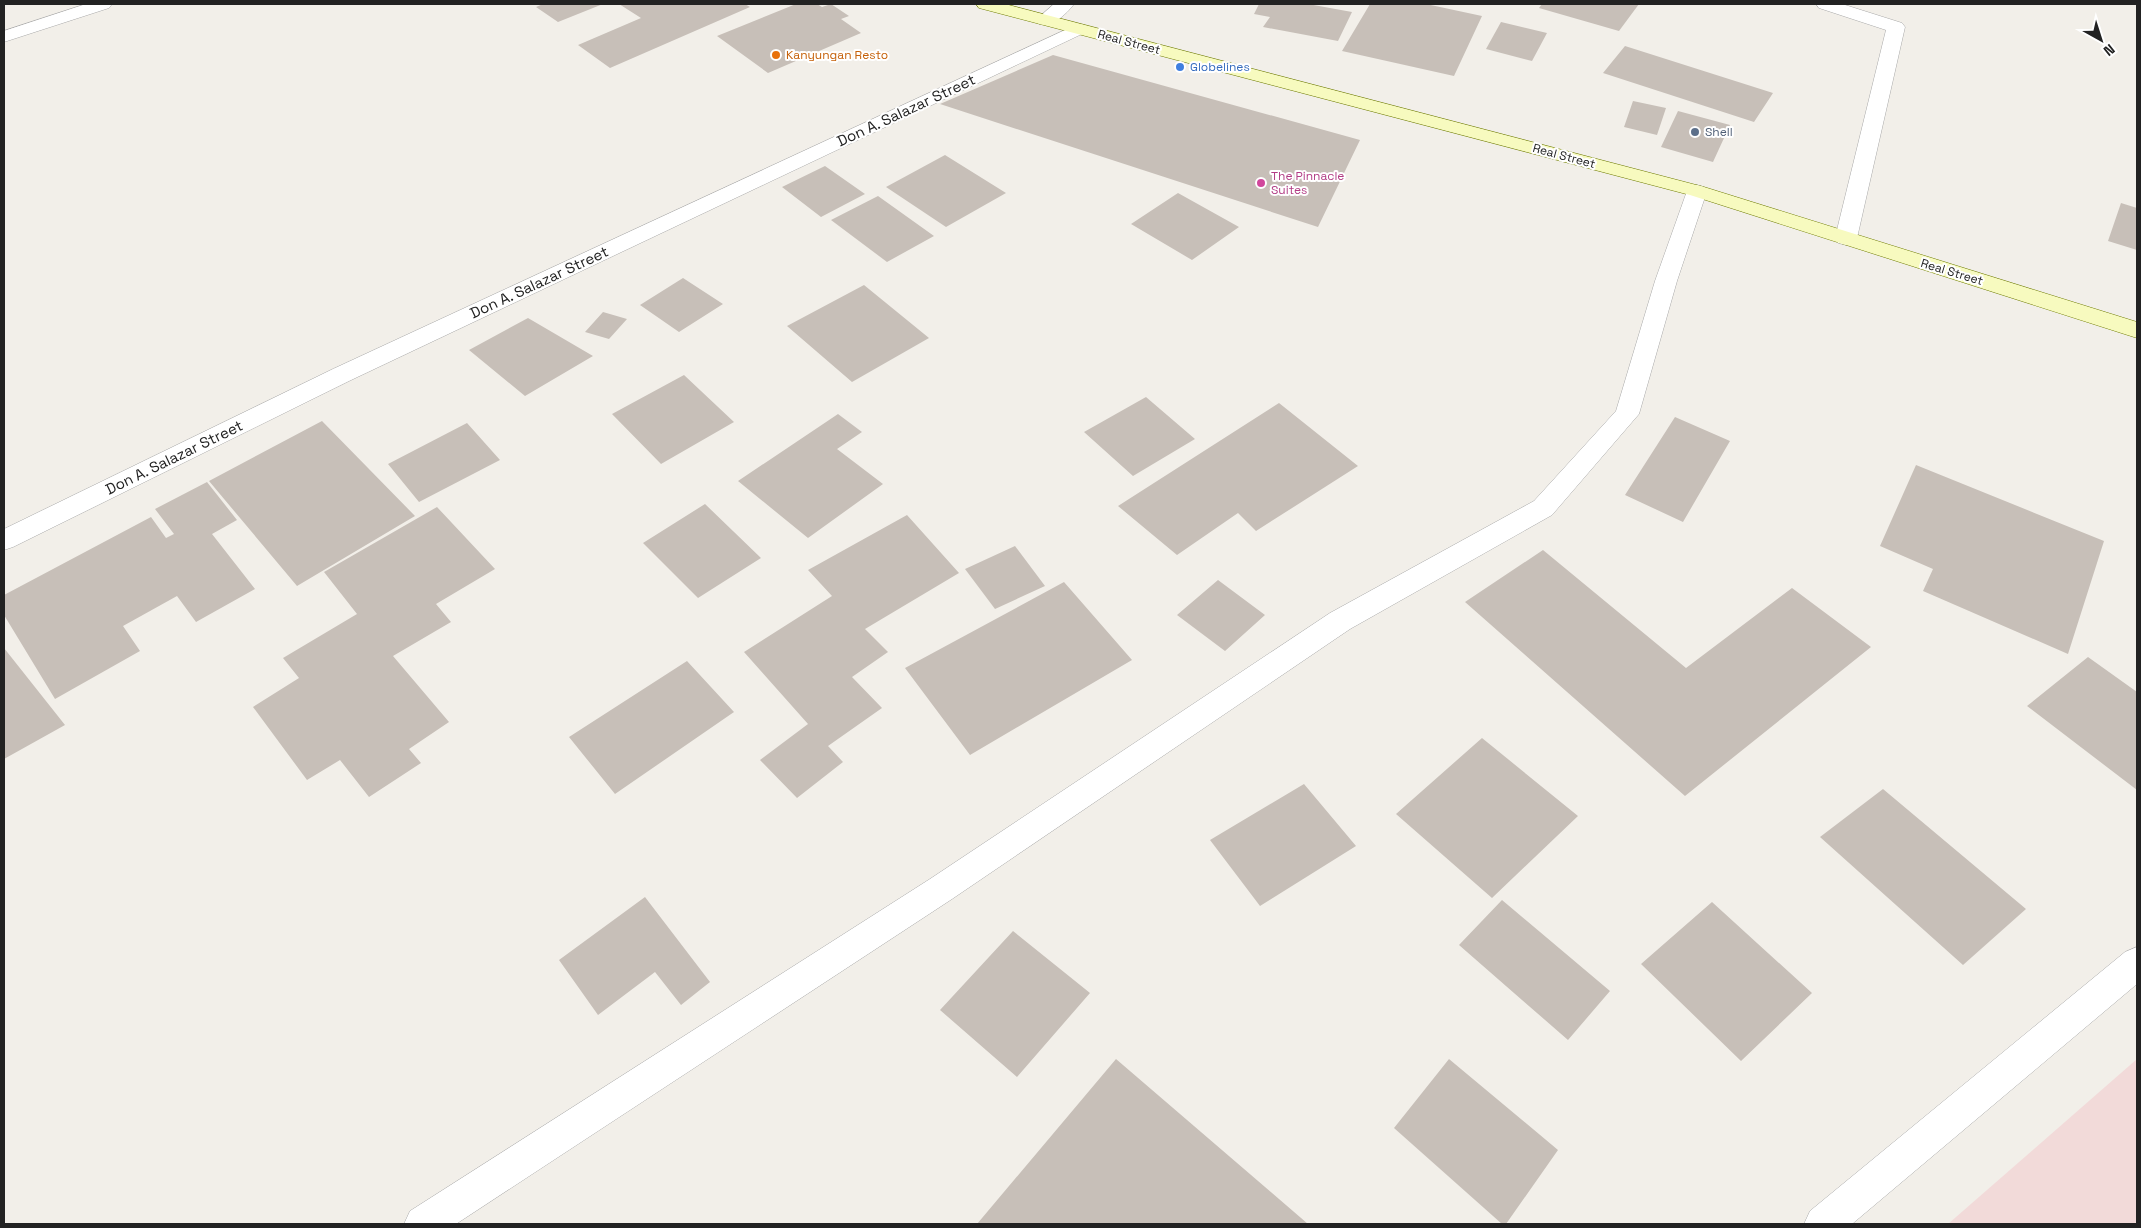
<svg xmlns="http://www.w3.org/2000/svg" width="2141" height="1228" font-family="'Space Grotesk',sans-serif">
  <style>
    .commercial { fill: #f2dad9 }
    .building { fill: #c7bfb8 }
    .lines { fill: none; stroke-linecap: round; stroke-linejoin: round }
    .minor-casing { stroke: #a9a9a9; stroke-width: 1 }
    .secondary-casing { stroke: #707d05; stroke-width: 1 }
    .minor { fill: #fff; fill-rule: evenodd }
    .secondary { fill: #f7fabf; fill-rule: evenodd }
    .food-dot { fill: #e8710a; stroke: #fff; stroke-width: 2 }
    .shop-dot { fill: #3f7fe0; stroke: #fff; stroke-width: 2 }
    .service-dot { fill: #5c6f8a; stroke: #fff; stroke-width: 2 }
    .hotel-dot { fill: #d1479c; stroke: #fff; stroke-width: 2 }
    .labels { text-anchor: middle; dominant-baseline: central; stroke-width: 4; stroke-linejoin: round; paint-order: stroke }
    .far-street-label { font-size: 12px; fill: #222; stroke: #fff }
    .far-food-label { font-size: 12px; fill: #c56008; stroke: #fff; text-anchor: start }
    .far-shop-label { font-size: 12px; fill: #366cbe; stroke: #fff; text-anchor: start }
    .far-service-label { font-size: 12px; fill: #4e5e75; stroke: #fff; text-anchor: start }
    .far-hotel-label { font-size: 12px; fill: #b23c85; stroke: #fff; text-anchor: start }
    .street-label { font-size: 15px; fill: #222; stroke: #fff }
  </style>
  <rect width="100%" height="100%" fill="#f2efe9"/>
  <path class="commercial" d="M2137,1059V1224H1948Z"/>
  <path class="building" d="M543,4H603L558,22L536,7Z
    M619,4H745L750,7L610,68L578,45L641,18Z
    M796,4H817L822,7L831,4L849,16L841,19L861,33L768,73L717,36Z
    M1259,4H1308L1352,12L1338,41L1263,27L1270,17L1254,14Z
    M1370,4H1426L1482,16L1454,76L1342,51Z
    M1542,4H1639L1619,31L1539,8Z
    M1501,22L1547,33L1532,61L1486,49Z
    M1625,46L1773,93L1754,122L1603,73Z
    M1053,55L1360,140L1318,227L940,104Z
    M1633,101L1666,108L1657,135L1624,127Z
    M1678,111L1730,125L1713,162L1661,147Z
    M945,155L1006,193L946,227L886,187Z
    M825,166L865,194L821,217L782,187Z
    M1178,193L1239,227L1192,260L1131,224Z
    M878,196L934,236L887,262L831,220Z
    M2121,203L2137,208V250L2108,241Z
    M683,278L723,304L679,332L640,305Z
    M864,285L929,338L852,382L787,326Z
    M603,312L627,319L609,339L585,332Z
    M528,318L593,356L525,396L469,350Z
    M684,375L734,422L661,464L612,414Z
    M1146,397L1195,439L1133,476L1084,432Z
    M1279,403L1358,466L1256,531L1238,513L1177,555L1118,506Z
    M838,414L862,432L837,449L883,484L808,538L738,481Z
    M1675,417L1730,441L1683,522L1625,495Z
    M322,421L415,516L297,586L209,481Z
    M467,423L500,460L419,502L388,464Z
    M1916,465L2104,541L2068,654L1923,591L1933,569L1880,546Z
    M207,482L237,520L212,534L255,589L196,622L177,596L123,626L140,651L55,699L4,615V595L151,517L166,538L174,534L155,509Z
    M705,504L761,558L698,598L643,543Z
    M437,507L495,569L436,604L451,622L393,656L449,722L409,749L421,763L369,797L340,760L307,780L253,707L299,678L283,658L357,614L324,572Z
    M907,515L959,573L865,629L888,652L852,677L882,708L828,746L843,762L797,798L760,760L808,724L744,652L832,596L808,570Z
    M1015,546L1045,586L995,609L965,569Z
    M1543,550L1686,668L1792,588L1871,647L1685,796L1465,602Z
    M1218,580L1265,615L1225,651L1177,615Z
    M1064,582L1132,660L970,755L905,668Z
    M4,648L65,725L4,759Z
    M2088,657L2137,692V790L2027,706Z
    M687,661L734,712L615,794L569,737Z
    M1482,738L1578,816L1492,898L1396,814Z
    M1304,784L1356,846L1260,906L1210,840Z
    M1883,789L2026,909L1963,965L1820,837Z
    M645,897L710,982L681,1005L655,972L598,1015L559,960Z
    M1502,900L1610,991L1568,1040L1459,945Z
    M1712,902L1812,993L1741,1061L1641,964Z
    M1013,931L1090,993L1017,1077L940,1010Z
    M1116,1059L1308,1224H977Z
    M1449,1059L1558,1150L1506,1224H1502L1394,1128Z"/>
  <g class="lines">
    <defs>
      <path id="minor" d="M86,4H112L109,8L4,42V31Z
        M1054,4H1074C1066,15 1052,27 1039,24L1036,20Z
        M1816,4H1842L1902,23L1905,27L1857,238L1854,243L1846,245L1838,243L1835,238L1886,30L1819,8Z
        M1078,24L1084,25L1087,29L1084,33L349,381L13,547L4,550V529L333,369Z
        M1697,185L1704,187L1707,191L1677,281L1639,414L1552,515L1350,629L952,899L456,1224H404L410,1211L930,879L1330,613L1534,501L1616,411L1655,281L1687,191L1690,187Z
        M2137,947V984L1852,1224H1804L1810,1211L2125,952Z"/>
      <path id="secondary" d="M976,4H1005L1704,187L2137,322V338L1690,195L979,8Z"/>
    </defs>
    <use href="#minor" class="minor-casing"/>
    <use href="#secondary" class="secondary-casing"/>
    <use href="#minor" class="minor"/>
    <use href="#secondary" class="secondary"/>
  </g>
  <circle class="food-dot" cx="776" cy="55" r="5"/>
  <circle class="shop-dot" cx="1180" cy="67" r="5"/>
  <circle class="service-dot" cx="1695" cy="132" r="5"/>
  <circle class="hotel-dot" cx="1261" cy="183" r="5"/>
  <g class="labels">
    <g class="far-street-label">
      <text transform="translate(1129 42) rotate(15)">Real Street</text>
      <text transform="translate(1564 156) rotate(15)">Real Street</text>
      <text transform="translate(1952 272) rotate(17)">Real Street</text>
    </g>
    <g class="far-food-label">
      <text x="786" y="55">Kanyungan Resto</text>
    </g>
    <g class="far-shop-label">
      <text x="1190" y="67">Globelines</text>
    </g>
    <g class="far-service-label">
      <text x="1705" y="132">Shell</text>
    </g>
    <g class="far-hotel-label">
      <text x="1271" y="176">The Pinnacle<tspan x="1271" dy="14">Suites</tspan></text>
    </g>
    <g class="street-label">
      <text transform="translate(906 110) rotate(-25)">Don A. Salazar Street</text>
      <text transform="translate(539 282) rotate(-25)">Don A. Salazar Street</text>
      <text transform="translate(174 457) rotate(-26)">Don A. Salazar Street</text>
    </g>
  </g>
  <rect width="2141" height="1228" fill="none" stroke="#222222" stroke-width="10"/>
  <g transform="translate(2101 40) rotate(141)" stroke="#ffffff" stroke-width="4" paint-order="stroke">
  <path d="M0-4L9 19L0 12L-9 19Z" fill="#222222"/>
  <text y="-8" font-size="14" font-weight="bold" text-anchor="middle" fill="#222222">N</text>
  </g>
</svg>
